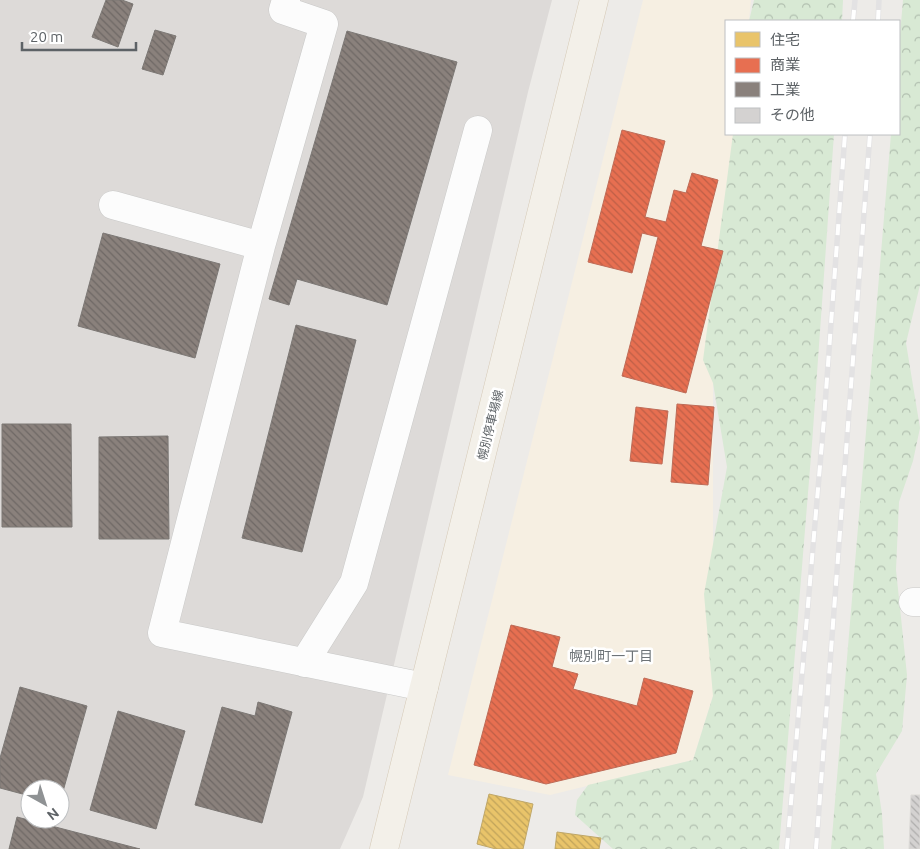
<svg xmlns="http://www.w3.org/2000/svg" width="920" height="849" font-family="Ubuntu,'Noto Sans JP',sans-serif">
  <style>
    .commercial { fill: #f6efe2 }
    .industrial { fill: #dddad8; fill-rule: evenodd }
    .forest { fill: url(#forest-crowns) }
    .homes { fill: url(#homes-back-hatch); stroke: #bfa769 }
    .shops { fill: url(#shops-back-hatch); stroke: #be6b57 }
    .industry { fill: url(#industry-back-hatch); stroke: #7c7875 }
    .building { fill: url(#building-back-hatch); stroke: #dcdad7 }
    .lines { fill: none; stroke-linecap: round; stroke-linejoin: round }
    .minor-casing { stroke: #c9c9c8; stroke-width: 29 }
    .major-casing { stroke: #d5c9b6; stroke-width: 29 }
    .minor { stroke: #fcfcfc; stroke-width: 28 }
    .major { stroke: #f3f0e9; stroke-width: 28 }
    .rail-casing { stroke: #e3e2e3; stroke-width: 5.5 }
    .rail { stroke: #fff; stroke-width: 4; stroke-dasharray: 11; stroke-linecap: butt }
    .labels { text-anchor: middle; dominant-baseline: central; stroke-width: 5; stroke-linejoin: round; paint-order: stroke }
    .street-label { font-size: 12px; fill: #5d6266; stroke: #fff }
    .neighbourhood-label { font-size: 14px; fill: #6e7478; stroke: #fff }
  </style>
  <defs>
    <pattern id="forest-crowns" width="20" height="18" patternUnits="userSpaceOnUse" patternTransform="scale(1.25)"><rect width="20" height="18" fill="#d8e9d4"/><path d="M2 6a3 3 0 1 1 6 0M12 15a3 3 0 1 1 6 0" fill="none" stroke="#b2c0b0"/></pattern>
    <pattern id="homes-back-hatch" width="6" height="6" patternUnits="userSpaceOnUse" patternTransform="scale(1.25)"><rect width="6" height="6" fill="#e9c46a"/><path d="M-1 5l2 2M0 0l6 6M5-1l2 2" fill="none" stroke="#c0a35b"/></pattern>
    <pattern id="shops-back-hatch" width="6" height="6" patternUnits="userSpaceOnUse" patternTransform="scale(1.25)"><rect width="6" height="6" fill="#e76f51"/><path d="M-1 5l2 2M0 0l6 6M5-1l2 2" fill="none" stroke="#be5f47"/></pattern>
    <pattern id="industry-back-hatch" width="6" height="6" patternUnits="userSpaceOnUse" patternTransform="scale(1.25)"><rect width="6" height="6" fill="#8a817c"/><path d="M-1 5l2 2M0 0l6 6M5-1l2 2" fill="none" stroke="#6e6865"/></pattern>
    <pattern id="building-back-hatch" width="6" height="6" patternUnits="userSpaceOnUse" patternTransform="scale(1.25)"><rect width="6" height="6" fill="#d4d2d1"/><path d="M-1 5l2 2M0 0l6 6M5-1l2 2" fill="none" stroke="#afaead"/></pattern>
  </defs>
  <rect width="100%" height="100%" fill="#edebe8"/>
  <path class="commercial" d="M643,0H751L749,21H726V134H741L713,383V696L693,760L550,795L448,775Z"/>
  <path class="industrial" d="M0,0H552L528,92L363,797L340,849H0ZM30,789H60V819H30Z"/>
  <path class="forest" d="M754,0H843L842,21H749Z
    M903,0H920V285L906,343L920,428L913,461L899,502L896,570L907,675L902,731L876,774L882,814L884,849H831L891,134H899V46Z
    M733,134H834L812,444L779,849H613L575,815L577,800L588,785L693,760L713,696L704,594L727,467L713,383L703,360Z"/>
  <path class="homes" d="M489,794L533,804L523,849H496L477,844Z
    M557,832L601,838L599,849H555Z"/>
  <path class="shops" d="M622,130L665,141L645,217L666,222L674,190L686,193L692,173L718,180L701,246L723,251L686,393L622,376L658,237L642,233L632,273L588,262Z
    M677,404L714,407L708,485L671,482Z
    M636,407L668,411L662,464L630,461Z
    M511,625L560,637L552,667L578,674L573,689L637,706L644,678L693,691L676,753L546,784L474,765Z"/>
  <path class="industry" d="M106,0H122L133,4L118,47L92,37Z
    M155,30L176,36L163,75L142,69Z
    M347,31L457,62L387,305L297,279L289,305L269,299Z
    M103,233L220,264L195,358L78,326Z
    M296,325L356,340L302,552L242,538Z
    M2,424H71L72,527H2Z
    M168,436L169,539H99V437Z
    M20,687L87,706L60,802V789H30V796L0,788V758Z
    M258,702L292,712L262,823L195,805L222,707L255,716Z
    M118,711L185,731L156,829L90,810Z
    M17,817L140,849H9Z"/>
  <path class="building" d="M911,795H920V849H909Z"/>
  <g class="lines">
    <defs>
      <path id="minor" d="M286,0L283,10L324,24L261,246L162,633L424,687
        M113,205L261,246
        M913,602H920
        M304,663L354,583L478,130"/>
      <path id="major" d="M384,849L594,0"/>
    </defs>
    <use href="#minor" class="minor-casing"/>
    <use href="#major" class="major-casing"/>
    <use href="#minor" class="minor"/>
    <use href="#major" class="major"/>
    <defs>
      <path id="rail" d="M853,21L855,0
        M878,21L879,0
        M787,849L824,419L845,134
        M816,849L870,134"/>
    </defs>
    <use href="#rail" class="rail-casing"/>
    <use href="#rail" class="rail"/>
  </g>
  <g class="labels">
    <g class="street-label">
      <text transform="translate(490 425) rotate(-76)">幌別停車場線</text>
    </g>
    <g class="neighbourhood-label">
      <text x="611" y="656">幌別町一丁目</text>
    </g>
  </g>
  <rect x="725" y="20" width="175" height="115" fill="#ffffff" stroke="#bec0c2"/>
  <rect x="735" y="32" width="25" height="15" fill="#e9c46a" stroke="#bec0c2"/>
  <text x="770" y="45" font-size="15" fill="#5d6266">住宅</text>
  <rect x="735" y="58" width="25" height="15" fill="#e76f51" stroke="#bec0c2"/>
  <text x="770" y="70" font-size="15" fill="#5d6266">商業</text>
  <rect x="735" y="82" width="25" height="15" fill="#8a817c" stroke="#bec0c2"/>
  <text x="770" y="95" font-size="15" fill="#5d6266">工業</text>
  <rect x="735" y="108" width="25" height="15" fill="#d4d2d1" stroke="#bec0c2"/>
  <text x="770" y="120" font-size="15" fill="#5d6266">その他</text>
  <g transform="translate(45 804) rotate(141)"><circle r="24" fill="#ffffff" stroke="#bec0c2"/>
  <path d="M0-4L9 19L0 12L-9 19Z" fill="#8f9294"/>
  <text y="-8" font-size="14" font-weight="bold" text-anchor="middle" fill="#5d6266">N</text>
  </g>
  <path d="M22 42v8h114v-8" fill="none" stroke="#5d6266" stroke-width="2.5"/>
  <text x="30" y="42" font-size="15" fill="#5d6266" stroke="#ffffff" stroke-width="4" paint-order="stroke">20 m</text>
</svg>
